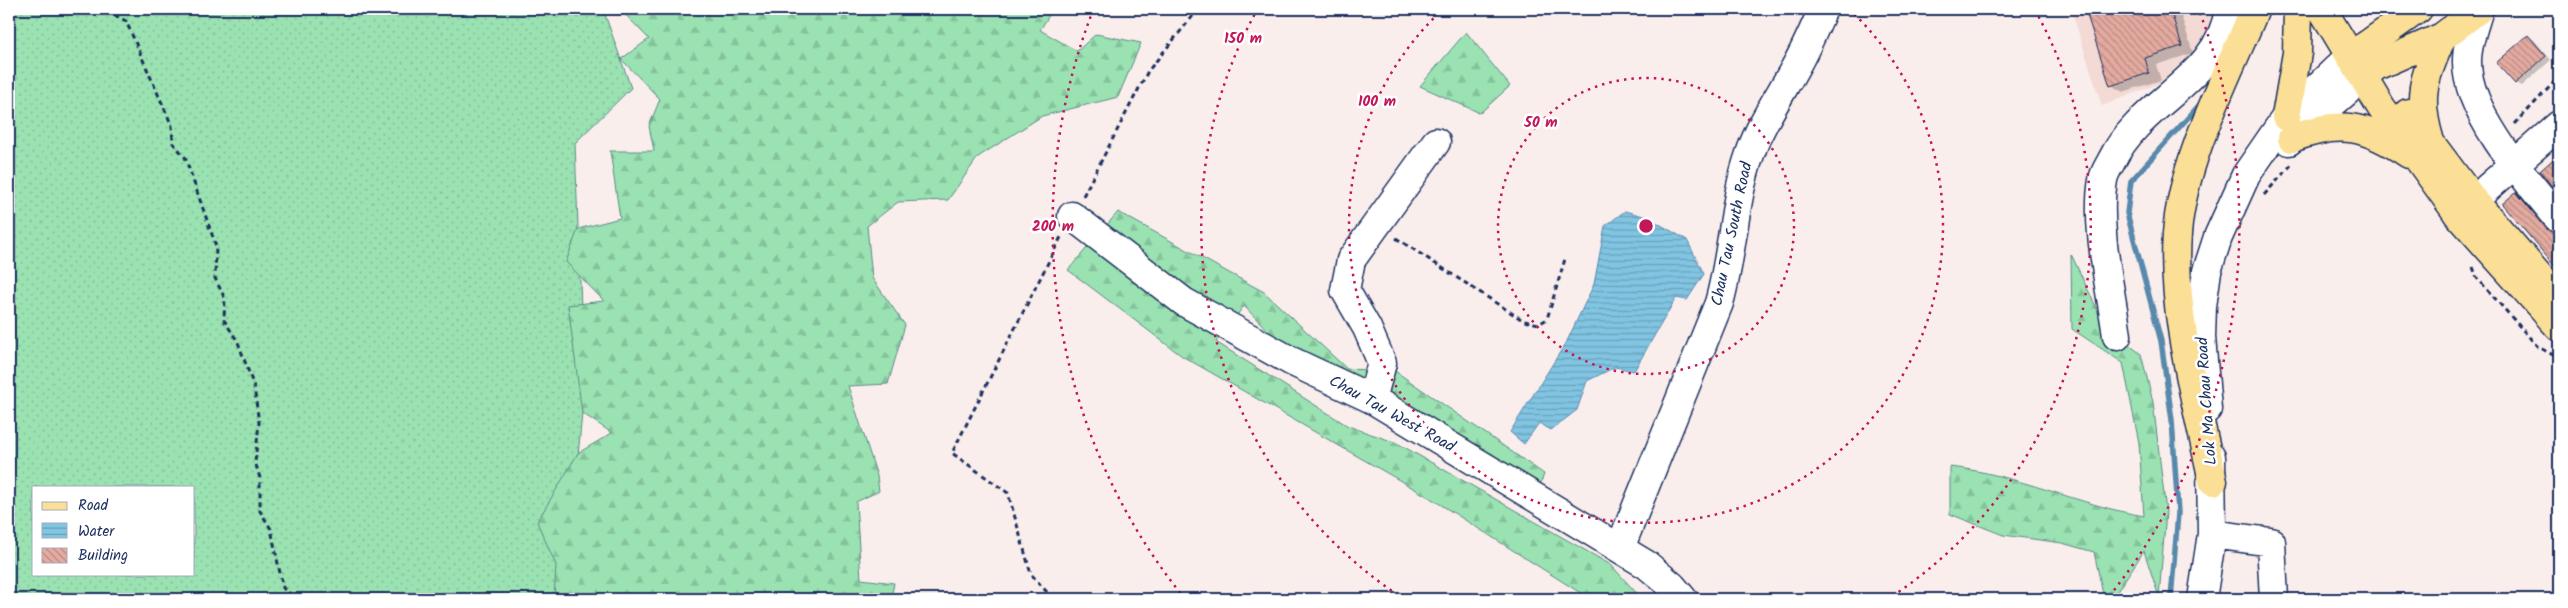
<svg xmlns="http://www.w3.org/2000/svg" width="2568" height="608" font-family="Kalam,sans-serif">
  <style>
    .built { fill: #f3dad5 }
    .grass { fill: url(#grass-dots); stroke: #5a8888; fill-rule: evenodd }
    .forest { fill: url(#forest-firs); stroke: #5a8888 }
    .water { fill: url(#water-rules); stroke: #5889ad }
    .shadow { fill: #0003 }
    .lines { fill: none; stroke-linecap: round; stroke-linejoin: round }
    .stream { stroke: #5889ad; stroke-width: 5.5 }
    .building { fill: url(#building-back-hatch); stroke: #1b2f5e }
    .minor-casing { stroke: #1b2f5e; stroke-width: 31 }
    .major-casing { stroke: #1b2f5e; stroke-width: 31 }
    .highway-casing { stroke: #1b2f5e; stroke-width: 31 }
    .path { stroke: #1b2f5e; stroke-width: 3; stroke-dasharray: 5 4; stroke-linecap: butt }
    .minor { stroke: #fff; stroke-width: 28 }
    .major { stroke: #fbdf96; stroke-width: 28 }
    .highway { stroke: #fbdf96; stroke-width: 28 }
    .ring { fill: none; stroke: #c2185b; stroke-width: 2.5; stroke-dasharray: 2.5 5 }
    .labels { text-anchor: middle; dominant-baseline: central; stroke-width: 5; stroke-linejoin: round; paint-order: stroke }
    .street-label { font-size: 16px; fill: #1b2f5e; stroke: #fff }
    .centre { fill: #c2185b; stroke: #fff; stroke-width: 2.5 }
    .ring-label { font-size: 15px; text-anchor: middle; font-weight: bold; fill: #c2185b; stroke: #fff; stroke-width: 5; stroke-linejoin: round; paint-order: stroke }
  </style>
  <defs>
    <pattern id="grass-dots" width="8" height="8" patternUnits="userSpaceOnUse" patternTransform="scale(1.25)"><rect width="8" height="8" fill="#9ae2b1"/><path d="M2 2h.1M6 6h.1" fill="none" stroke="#84c29b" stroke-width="1.8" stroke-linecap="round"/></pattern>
    <pattern id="forest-firs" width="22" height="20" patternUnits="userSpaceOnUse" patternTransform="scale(1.25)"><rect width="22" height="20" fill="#9ae2b1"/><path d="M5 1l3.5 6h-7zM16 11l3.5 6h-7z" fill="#84c29b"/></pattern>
    <pattern id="water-rules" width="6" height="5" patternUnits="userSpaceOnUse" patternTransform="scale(1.25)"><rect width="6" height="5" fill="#81c5e2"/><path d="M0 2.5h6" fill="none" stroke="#69a0ba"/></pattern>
    <pattern id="building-back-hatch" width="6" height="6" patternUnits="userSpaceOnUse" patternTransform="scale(1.25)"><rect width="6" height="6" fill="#e4aa9f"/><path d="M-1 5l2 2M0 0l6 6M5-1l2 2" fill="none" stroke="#b88b85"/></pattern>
  </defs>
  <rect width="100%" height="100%" fill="#faeeec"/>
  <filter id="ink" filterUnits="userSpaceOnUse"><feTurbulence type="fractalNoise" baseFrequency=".02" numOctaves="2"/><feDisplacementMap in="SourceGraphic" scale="10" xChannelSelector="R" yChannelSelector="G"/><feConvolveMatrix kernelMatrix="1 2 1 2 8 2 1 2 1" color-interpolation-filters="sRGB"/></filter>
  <g filter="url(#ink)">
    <path class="built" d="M2071,9H2216L2203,43L2160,83L2102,106Z"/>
    <path class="grass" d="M9,9H603L631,88L575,143L584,391L565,599H9V439L12,351L9,355ZM34,487H194V574H34Z"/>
    <path class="forest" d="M620,9H1053L1040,30L1077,51L1096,34L1141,43L1118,97L1042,116L978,157L948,200L898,202L867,226L872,278L905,325L888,384L848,386L877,476L879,491L856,502L861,579L894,583L891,599H554L556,565L537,522L578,453L612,433L582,413L568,305L604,301L566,262L578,229L620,218L610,151H654L649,126L660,99L621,59L649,39Z
      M1466,32L1510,86L1480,113L1420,86Z
      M1118,212L1264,292L1347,369L1395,371L1544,474L1536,497L1327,392L1244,306L1216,342L1348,426L1397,443L1611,565L1642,599H1590L1427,496L1182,356L1068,270Z
      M2071,254L2105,326L2141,354L2153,402L2166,512L2159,597L2144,551L2112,599H2104L2094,552L2062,543L2003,535L1950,514V467C2017,474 2078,505 2144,516L2139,443L2123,363L2072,329Z"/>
    <path class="water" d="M1625,211L1647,217L1687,240L1704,274L1687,300L1676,298L1634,371L1615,367L1587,381L1577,410L1551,430L1539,423L1524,444L1510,432L1567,341L1594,284L1605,226Z"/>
    <path class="shadow" d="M2086,9H2179L2193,53L2156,65L2161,80L2123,92L2111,85Z
      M2528,36L2534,40L2551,60L2522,86L2516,83Z
      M2516,193L2528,200L2559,235V269L2504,205Z"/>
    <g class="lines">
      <path class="stream" d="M2171,599L2178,513L2172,420L2161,341L2127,213L2131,181L2202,102"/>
    </g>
    <path class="building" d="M2085,9H2170L2182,46L2145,58L2149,73L2110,86Z
      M2528,35L2546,56L2515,84L2496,63Z
      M2559,154V195L2540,171Z
      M2516,192L2547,229L2559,234V271L2502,204Z"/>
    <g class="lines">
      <defs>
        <path id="minor" d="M2479,9C2474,26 2467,43 2467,61C2466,113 2527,181 2559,219
          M2289,141L2376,66
          M2458,214L2559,125
          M1072,216L1184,302L1291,361L1372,399L1647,565L1672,586L1683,599
          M2117,336C2111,289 2095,227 2103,180C2104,173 2109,166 2112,160C2141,100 2220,79 2229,9
          M1372,399L1382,363L1367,328L1345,290L1351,260L1436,142
          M2207,409L2201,337L2202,306L2207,271L2218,237L2246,175L2286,117L2349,57L2364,47
          M2212,534L2271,542L2274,599
          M1620,548L1719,303C1733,254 1733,202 1750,154C1761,122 1781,94 1797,64C1807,46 1815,27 1823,9
          M2202,599L2212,534L2211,457"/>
        <path id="major" d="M2322,9L2381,107L2458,214L2559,327
          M2376,66L2442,37L2479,9
          M2408,113L2473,200L2559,299
          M2286,117L2297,53L2298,9
          M2292,138C2341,119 2367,126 2409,154
          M2429,138C2416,94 2425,77 2442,37
          M2213,481C2197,405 2171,311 2177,234C2182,162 2227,76 2255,9"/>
        <path id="highway" d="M2364,47L2418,9"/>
      </defs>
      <use href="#minor" class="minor-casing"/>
      <use href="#major" class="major-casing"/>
      <use href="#highway" class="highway-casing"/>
      <path class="path" d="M108,9L112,14L126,21L172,126L173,143L185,157L216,246L215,278L225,299L224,320L238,342L254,387L259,423L255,462L260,478V511L271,529L283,588L296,599
        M2515,124L2559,77
        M2264,195L2292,164
        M1083,196L1148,71L1192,17L1196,9
        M1396,238L1524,321L1539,324L1547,319L1565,259
        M2473,267L2477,278L2538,347L2559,358
        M1053,599L1031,574L1008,493L952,453L1061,237"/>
      <use href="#minor" class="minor"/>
      <use href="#major" class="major"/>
      <use href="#highway" class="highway"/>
    </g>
  </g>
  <g class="ring">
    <circle cx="1646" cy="226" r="148"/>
    <path d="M1849 9A297 297 0 1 1 1443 9"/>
    <path d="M1404 599A445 445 0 0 1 1257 10M2035 10A445 445 0 0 1 1888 599"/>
    <path d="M1185 599A593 593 0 0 1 1092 13M2200 13A593 593 0 0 1 2107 599"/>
  </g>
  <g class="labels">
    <g class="street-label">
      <text transform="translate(1732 234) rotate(-78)">Chau Tau South Road</text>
      <text transform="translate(2207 401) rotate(-94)">Lok Ma Chau Road</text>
      <text transform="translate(1392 414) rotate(29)">Chau Tau West Road</text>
    </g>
  </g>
  <circle cx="1646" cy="226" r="8" class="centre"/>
  <g class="ring-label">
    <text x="1243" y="43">150 m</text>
    <text x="1377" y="106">100 m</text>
    <text x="1541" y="127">50 m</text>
    <text x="1053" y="231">200 m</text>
  </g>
  <rect width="2568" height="608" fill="none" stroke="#fff" stroke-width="30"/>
  <rect x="15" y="15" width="2538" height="578" fill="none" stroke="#1b2f5e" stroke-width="2" filter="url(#ink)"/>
  <rect x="32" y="486" width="162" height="90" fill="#ffffff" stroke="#a4acbf"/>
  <rect x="42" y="502" width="25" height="8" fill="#fbdf96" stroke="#a4acbf"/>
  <text x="78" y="510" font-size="15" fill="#1b2f5e">Road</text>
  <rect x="42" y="523" width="25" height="15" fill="url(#water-rules)" stroke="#a4acbf"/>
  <text x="78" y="536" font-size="15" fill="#1b2f5e">Water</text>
  <rect x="42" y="548" width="25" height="15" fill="url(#building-back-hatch)" stroke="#a4acbf"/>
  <text x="78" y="560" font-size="15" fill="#1b2f5e">Building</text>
</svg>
